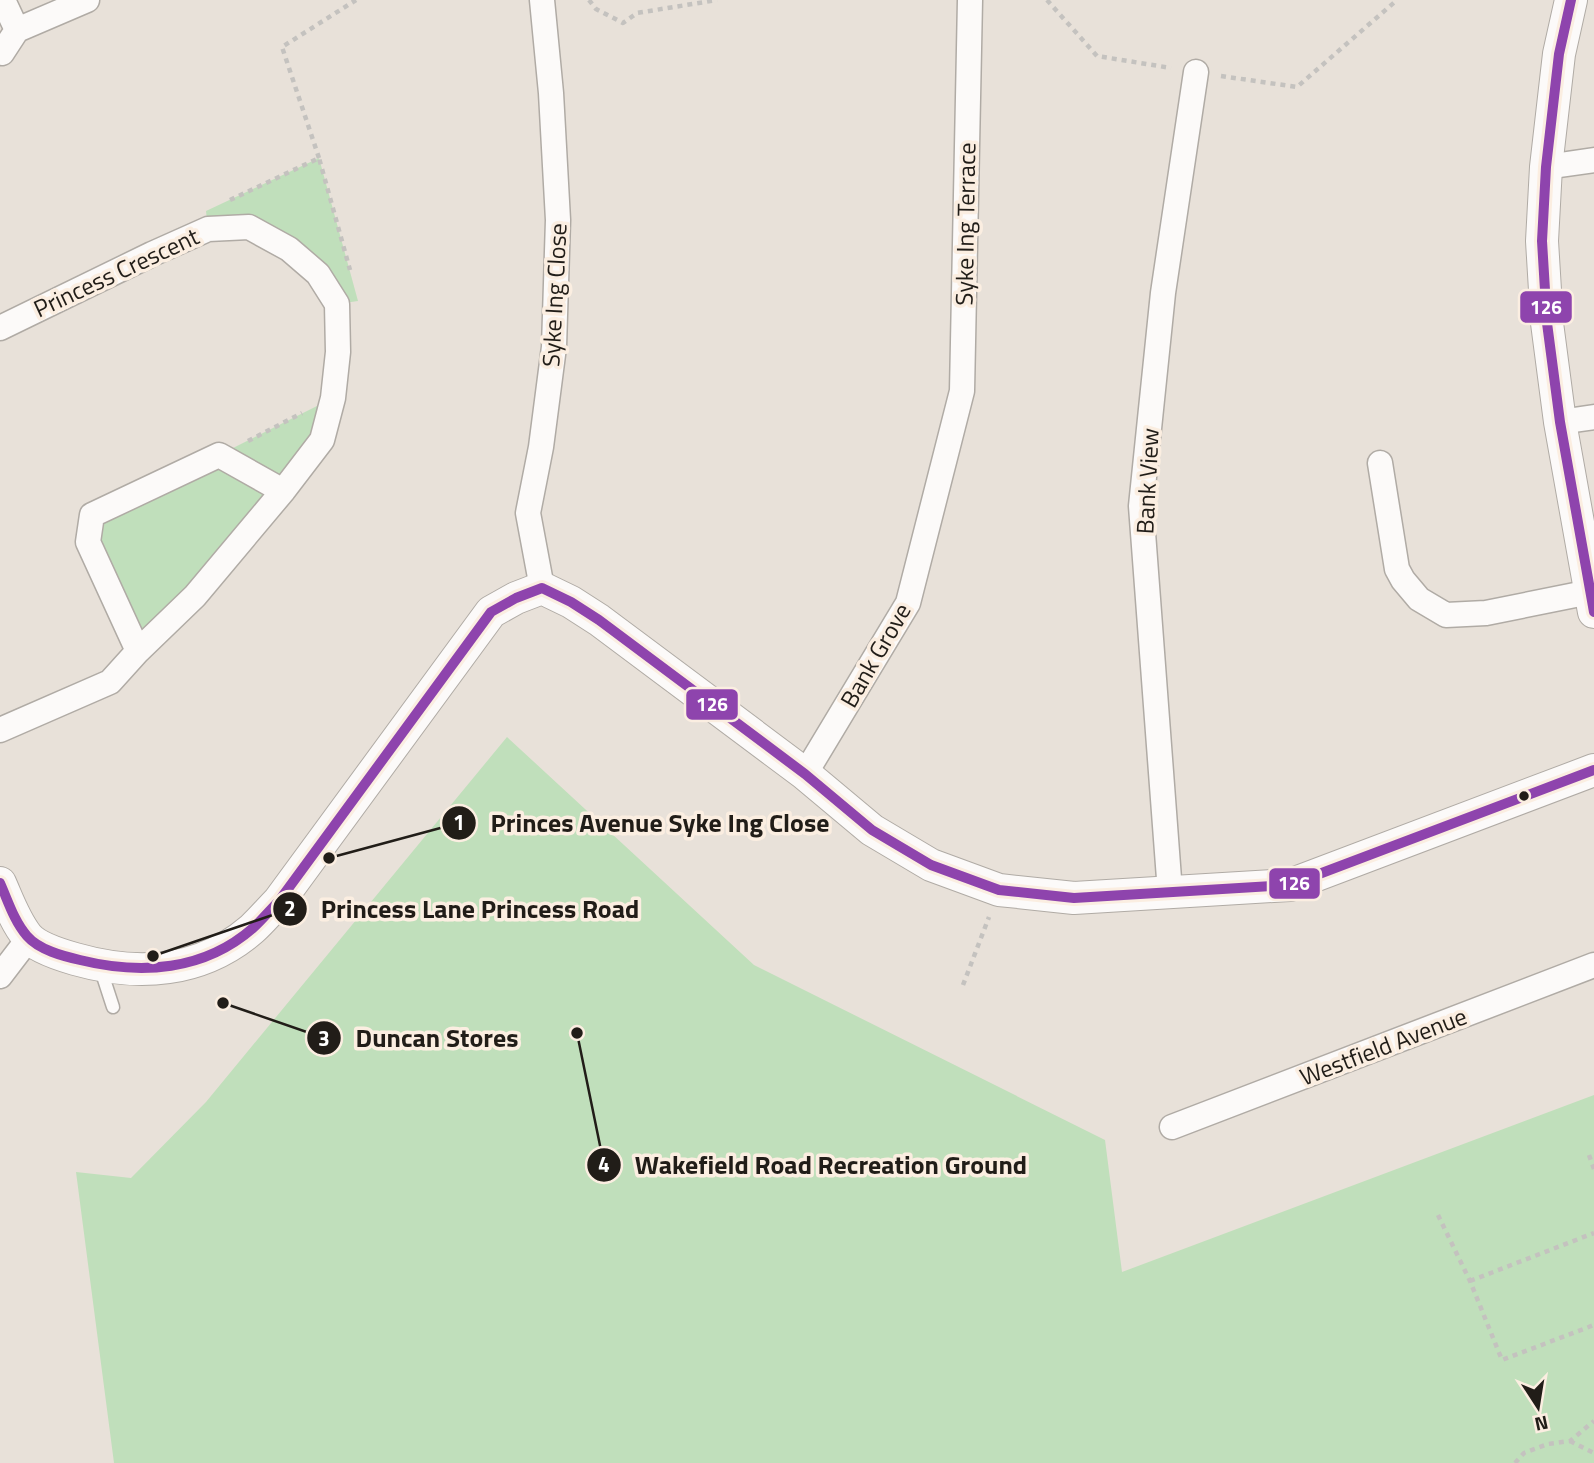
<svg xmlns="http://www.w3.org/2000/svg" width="1594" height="1463" font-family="'Titillium Web',sans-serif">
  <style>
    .green { fill: #c0dfbb }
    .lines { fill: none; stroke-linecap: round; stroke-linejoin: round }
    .service-casing { stroke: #b0aba5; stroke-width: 15 }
    .minor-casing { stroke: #b0aba5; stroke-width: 27 }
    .tertiary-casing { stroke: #b0aba5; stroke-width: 34 }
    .path { stroke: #c4c2bf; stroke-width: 4.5; stroke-dasharray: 5 5; stroke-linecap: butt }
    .service { stroke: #fcfaf9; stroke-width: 12 }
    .minor { stroke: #fcfaf9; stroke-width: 24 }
    .tertiary { stroke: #fcfaf9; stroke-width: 32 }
    .bus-1-casing { stroke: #fbeee1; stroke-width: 16 }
    .bus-1 { stroke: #8e44ad; stroke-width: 10 }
    .bus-dot { fill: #211d18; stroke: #fbeee1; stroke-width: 2.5 }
    .labels { text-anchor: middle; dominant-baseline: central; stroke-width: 7; stroke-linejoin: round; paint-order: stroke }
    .street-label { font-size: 24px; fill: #211d18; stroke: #fbeee1 }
    .leader { fill: none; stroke: #211d18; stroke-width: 2.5 }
    .callout-dot { fill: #211d18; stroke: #fbeee1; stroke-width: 2.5 }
    .mark-label { font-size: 21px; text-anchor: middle; font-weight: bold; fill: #fff }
    .callout-label { font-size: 26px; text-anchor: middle; font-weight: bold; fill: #211d18; stroke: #fbeee1; stroke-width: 7; stroke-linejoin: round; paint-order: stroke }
    .line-badge { stroke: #fbeee1; stroke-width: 2.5 }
    .badge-label { font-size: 19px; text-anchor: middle; font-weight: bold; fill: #fff }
  </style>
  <rect width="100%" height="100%" fill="#e8e1d9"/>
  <path class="green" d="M319,158L358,301L337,304L289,249L208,229L206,211Z
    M333,398L322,440L138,651L92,515L219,455Z
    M507,737L754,965L1105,1140L1122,1272L1594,1095V1463H114L76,1172L131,1178L206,1102Z"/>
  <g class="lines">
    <defs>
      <path id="service" d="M100,967L113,1007"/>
      <path id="minor" d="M3,0L17,30
        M2,53L17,30L87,0
        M1546,167L1594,160
        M0,328L152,254L208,229L249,227L289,249L318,274L337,304L338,352L333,398L322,440L283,491L195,596L138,651L110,682L0,730
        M1560,422L1594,417
        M1380,463L1397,569L1403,580L1419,599L1446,615L1486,613L1590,592
        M542,588L528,513L541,447L554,347L558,220L551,93L542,0
        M138,651L88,542L92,515L219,455L283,491
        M805,774L908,603L962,391L970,0
        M1170,892L1141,506L1163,293L1196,72
        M0,976L29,938
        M1172,1127L1594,965"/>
      <path id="tertiary" d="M1571,0L1559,54L1546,167L1542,241L1547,323L1560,422L1594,612
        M0,883C8,901 15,921 27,936C36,947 61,955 75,959C138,977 201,973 252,929C262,920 270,910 279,901L491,612L516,598L542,588L571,602L599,620L805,774L872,830L931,865L999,890L1074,898L1290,885L1594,770"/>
    </defs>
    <use href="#service" class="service-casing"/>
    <use href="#minor" class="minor-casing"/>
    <use href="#tertiary" class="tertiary-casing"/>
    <path class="path" d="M589,0L596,9L623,23L637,13L717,0
      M1047,0L1097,56L1171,68
      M1221,76L1297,87L1397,0
      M319,158L282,47L356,0
      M230,200L319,158L350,270
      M248,441L302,413
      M963,985L989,917
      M1589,1155L1594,1169
      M1438,1215L1470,1281L1502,1360L1594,1325
      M1470,1281L1594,1233
      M1570,1441L1594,1453
      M1515,1463L1524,1453L1548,1444L1570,1441L1594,1421"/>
    <use href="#service" class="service"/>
    <use href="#minor" class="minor"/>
    <use href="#tertiary" class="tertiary"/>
    <defs>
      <path id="bus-1" d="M1571,0L1559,54L1546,167L1542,241L1547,323L1560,422L1594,612
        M0,883C8,901 14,921 27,936C39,950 63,956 80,960C141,975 204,971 253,928C262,920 270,910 279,901L491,612L516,598L542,588L571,602L599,620L805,774L872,830L931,865L999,890L1074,898L1290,885L1594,770"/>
    </defs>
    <use href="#bus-1" class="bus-1-casing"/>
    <use href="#bus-1" class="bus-1"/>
  </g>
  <circle class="bus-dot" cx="1524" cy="796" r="6"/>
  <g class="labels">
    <g class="street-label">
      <text transform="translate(965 224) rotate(-89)">Syke Ing Terrace</text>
      <text transform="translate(116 272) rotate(-25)">Princess Crescent</text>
      <text transform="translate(554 295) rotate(-87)">Syke Ing Close</text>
      <text transform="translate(1147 481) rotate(-87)">Bank View</text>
      <text transform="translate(875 655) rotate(-60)">Bank Grove</text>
      <text transform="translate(1383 1046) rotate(-21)">Westfield Avenue</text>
    </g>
  </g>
  <path class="leader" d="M329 858L459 823M153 956L290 909M223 1003L324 1038M577 1033L604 1165"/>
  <g class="callout-dot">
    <circle cx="329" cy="858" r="7"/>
    <circle cx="153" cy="956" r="7"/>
    <circle cx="223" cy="1003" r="7"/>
    <circle cx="577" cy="1033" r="7"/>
    <circle cx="459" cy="823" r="18"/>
    <circle cx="290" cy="909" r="18"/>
    <circle cx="324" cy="1038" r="18"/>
    <circle cx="604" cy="1165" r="18"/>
  </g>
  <g class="mark-label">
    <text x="459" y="830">1</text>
    <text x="290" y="916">2</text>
    <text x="324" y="1046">3</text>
    <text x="604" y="1172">4</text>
  </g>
  <g class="callout-label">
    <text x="660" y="832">Princes Avenue Syke Ing Close</text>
    <text x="480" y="918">Princess Lane Princess Road</text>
    <text x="437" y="1047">Duncan Stores</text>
    <text x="831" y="1174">Wakefield Road Recreation Ground</text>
  </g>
  <g class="line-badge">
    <rect x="1519" y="290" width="54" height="34" rx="7" fill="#8e44ad"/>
    <rect x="685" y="688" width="54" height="33" rx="7" fill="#8e44ad"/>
    <rect x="1268" y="867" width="53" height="33" rx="7" fill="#8e44ad"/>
  </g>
  <g class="badge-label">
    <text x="1546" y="314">126</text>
    <text x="712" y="711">126</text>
    <text x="1294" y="890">126</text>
  </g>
  <g transform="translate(1538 1407) rotate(168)" stroke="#fbeee1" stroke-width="5" paint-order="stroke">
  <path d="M0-5L12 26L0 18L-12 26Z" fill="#211d18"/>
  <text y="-10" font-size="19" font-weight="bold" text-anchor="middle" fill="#211d18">N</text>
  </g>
</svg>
